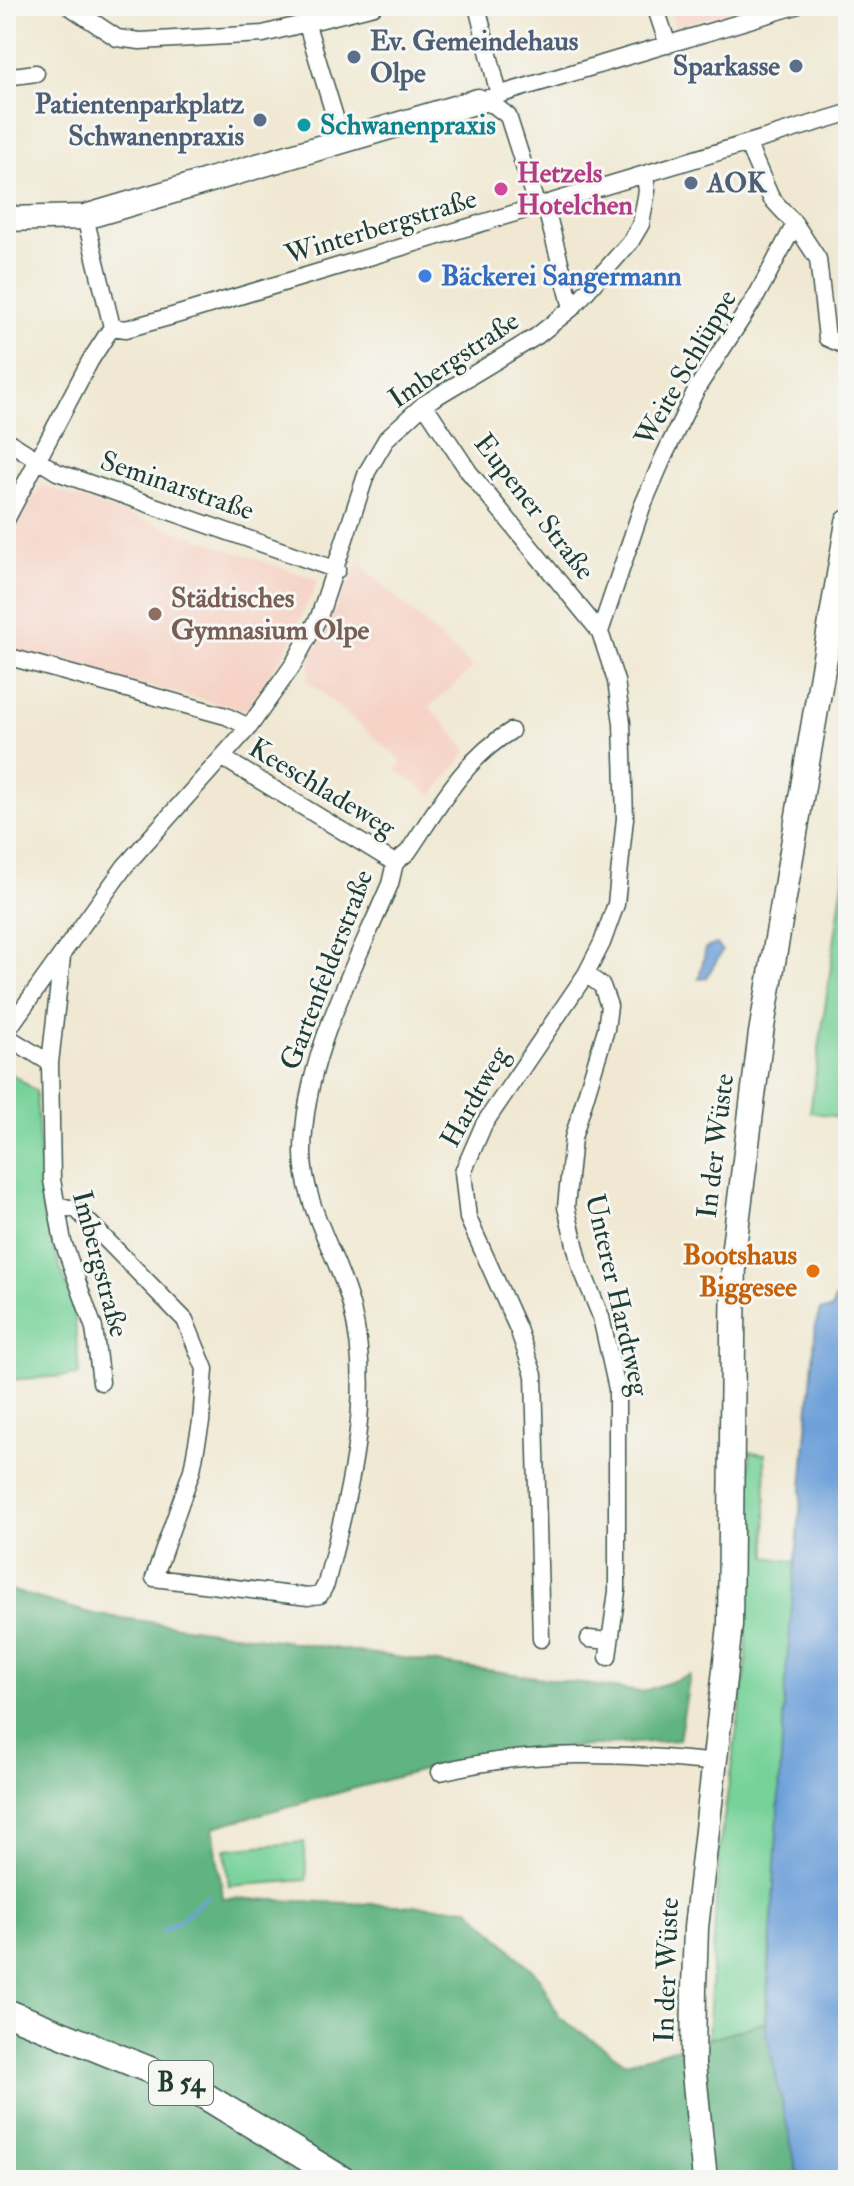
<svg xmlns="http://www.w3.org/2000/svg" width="854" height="2186" font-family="'IM FELL Double Pica',serif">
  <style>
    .built { fill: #f6d2c5 }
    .green { fill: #77d299; stroke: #4b8866; stroke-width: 2 }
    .forest { fill: #61b481; stroke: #40785a; stroke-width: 2 }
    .water { fill: #6ea0d9; stroke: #466e86; stroke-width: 2 }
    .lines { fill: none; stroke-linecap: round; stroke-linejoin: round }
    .stream { stroke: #6ea0d9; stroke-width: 4 }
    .street-casing { stroke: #3e574c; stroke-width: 19 }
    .secondary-casing { stroke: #3e574c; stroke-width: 27 }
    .primary-casing { stroke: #3e574c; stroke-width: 29 }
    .street { stroke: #fff; stroke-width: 16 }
    .secondary { stroke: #fff; stroke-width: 24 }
    .primary { stroke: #fff; stroke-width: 26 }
    .service-dot { fill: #5c6f8a; stroke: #f6f6f2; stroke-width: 3 }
    .culture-dot { fill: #0f9aa8; stroke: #f6f6f2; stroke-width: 3 }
    .hotel-dot { fill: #d1479c; stroke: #f6f6f2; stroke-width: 3 }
    .shop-dot { fill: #3f7fe0; stroke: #f6f6f2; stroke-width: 3 }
    .education-dot { fill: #8d6e63; stroke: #f6f6f2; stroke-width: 3 }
    .food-dot { fill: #e8710a; stroke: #f6f6f2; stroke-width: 3 }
    .labels { text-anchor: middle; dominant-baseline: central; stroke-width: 6; stroke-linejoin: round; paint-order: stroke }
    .shield { fill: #f6f6f2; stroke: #60746d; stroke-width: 2 }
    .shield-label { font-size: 26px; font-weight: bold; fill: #1f3d34 }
    .service-label { font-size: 28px; font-weight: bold; fill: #4e5e75; stroke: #f6f6f2; text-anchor: start }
    .culture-label { font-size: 28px; font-weight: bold; fill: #0d838f; stroke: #f6f6f2; text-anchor: start }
    .hotel-label { font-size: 28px; font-weight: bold; fill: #b23c85; stroke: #f6f6f2; text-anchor: start }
    .street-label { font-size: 28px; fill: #1f3d34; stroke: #f6f6f2 }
    .shop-label { font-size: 28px; font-weight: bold; fill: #366cbe; stroke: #f6f6f2; text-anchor: start }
    .education-label { font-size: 28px; font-weight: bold; fill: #785e54; stroke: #f6f6f2; text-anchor: start }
    .food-label { font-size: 28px; font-weight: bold; fill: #c56008; stroke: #f6f6f2; text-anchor: end }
  </style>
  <rect width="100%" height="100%" fill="#f6f6f2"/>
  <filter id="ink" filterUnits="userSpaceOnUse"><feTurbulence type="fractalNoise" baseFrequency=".0125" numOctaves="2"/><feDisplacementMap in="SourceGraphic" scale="16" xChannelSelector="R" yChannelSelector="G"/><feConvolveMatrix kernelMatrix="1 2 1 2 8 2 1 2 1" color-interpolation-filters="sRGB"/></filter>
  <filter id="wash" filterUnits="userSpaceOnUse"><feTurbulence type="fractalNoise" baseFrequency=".006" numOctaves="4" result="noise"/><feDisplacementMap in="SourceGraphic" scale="32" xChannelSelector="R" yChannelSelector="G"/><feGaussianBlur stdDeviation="1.8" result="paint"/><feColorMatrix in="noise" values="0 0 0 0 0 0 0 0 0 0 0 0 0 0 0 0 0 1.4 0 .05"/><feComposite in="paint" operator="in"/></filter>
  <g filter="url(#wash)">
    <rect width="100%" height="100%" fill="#f0e8d2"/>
    <path class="built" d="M668,6H751L675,27Z
      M42,485L318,580L286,651L246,710L72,668L6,648V542Z
      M359,563L473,668L430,707L468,751L432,795L396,770L402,761L307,680L312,654Z"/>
    <path class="green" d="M848,847V1119L810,1112Z
      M6,1070L36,1091L44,1221L74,1306L79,1375L6,1380Z
      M750,1452L765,1454L767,1557L796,1562L765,2022L708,2039L719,1851L746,1667Z
      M304,1842L307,1880L229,1886L225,1849Z"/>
    <path class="forest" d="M6,1589L93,1614L641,1692L690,1675L679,1740L485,1753L213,1827L223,1898L469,1908L540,1978L559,2017L626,2063L765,2022L799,2180H6Z"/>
    <path class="water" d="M717,944L722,951C718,961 711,967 707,978L699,979L706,948Z
      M848,1291V2180H799L766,2031L785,1687L816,1324L820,1310H831L835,1299L845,1298Z"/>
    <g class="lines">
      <path class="stream" d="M185,1916L208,1895
        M163,1931L181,1919"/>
    </g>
  </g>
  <g filter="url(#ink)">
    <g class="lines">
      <defs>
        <path id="street" d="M69,6L117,38L140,41L263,34L374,6
          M477,6L499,95
          M655,6L668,45
          M307,25L342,140
          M6,77L36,73
          M478,101L796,6
          M479,101L494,105L508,116L537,207
          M748,145L771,198L795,224L818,259L827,338L848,347
          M545,205L572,308
          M112,327L126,329L176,315L848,113
          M424,404L469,472L600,632L616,681L622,723L625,818L616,904L602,943L586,974L484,1124L463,1172L468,1218L518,1329L534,1375L541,1639
          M6,440L57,472L337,570
          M6,520L90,361L112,327L85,217
          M600,632L642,507L664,456L697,388L757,295L795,224
          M6,656L226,716L249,727
          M223,758L395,863
          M586,974L602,986L609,1006L606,1029L573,1138L566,1207L580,1265L601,1317L617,1389V1591L608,1657
          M6,1032L125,866L249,727L293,665L319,617L367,472L387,438L424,404L537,336L572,308L631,241L641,224L647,191L645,175
          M6,1036L50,1063L52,1180L63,1242L94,1328L101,1382
          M50,1063L62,957
          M57,1205L77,1210L185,1320L205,1369L201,1422L192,1470L154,1578L308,1597L320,1595L326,1584C348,1496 375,1399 352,1309C340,1258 303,1207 303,1153C303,1059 354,969 390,884L395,863L408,852C438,808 464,759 511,731
          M589,1639L610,1641
          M440,1772C532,1749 623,1753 716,1763"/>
        <path id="secondary" d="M6,219L85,217L478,101
          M705,2180L693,2064L694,1988L696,1928L730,1625L734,1247L761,1033L848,522"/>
        <path id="primary" d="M6,2012L187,2085L343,2180"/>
      </defs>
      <use href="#street" class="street-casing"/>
      <use href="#secondary" class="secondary-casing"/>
      <use href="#primary" class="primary-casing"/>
      <use href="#street" class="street"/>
      <use href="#secondary" class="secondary"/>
      <use href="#primary" class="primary"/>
    </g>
  </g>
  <g class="service-dot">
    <circle cx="354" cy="57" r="8"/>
    <circle cx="796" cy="66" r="8"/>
    <circle cx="260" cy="120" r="8"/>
    <circle cx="691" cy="183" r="8"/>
  </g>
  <circle class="culture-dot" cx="304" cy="125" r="8"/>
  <circle class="hotel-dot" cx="501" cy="189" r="8"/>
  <circle class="shop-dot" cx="425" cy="276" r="8"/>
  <circle class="education-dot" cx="155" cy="614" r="8"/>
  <circle class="food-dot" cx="813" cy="1271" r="8"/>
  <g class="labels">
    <rect class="shield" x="149" y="2061" width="64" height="44" rx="6"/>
    <g class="shield-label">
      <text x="181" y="2083">B 54</text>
    </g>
    <g class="service-label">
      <text x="370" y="41">Ev. Gemeindehaus<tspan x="370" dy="32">Olpe</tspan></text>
      <text x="780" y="66" text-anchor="end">Sparkasse</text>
      <text x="244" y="104" text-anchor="end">Patientenparkplatz<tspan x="244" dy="32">Schwanenpraxis</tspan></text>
      <text x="707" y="183">AOK</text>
    </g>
    <g class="culture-label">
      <text x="320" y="125">Schwanenpraxis</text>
    </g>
    <g class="hotel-label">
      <text x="517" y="173">Hetzels<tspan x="517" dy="32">Hotelchen</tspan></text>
    </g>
    <g class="street-label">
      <text transform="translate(381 227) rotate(-17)">Winterbergstraße</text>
      <text transform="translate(454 360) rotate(-34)">Imbergstraße</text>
      <text transform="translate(686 368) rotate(-60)">Weite Schlüppe</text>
      <text transform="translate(177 486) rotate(19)">Seminarstraße</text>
      <text transform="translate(534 507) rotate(52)">Eupener Straße</text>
      <text transform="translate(322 788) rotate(31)">Keeschladeweg</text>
      <text transform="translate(327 970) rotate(-69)">Gartenfelderstraße</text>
      <text transform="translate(475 1097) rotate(-61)">Hardtweg</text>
      <text transform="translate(716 1146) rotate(-83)">In der Wüste</text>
      <text transform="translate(100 1264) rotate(75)">Imbergstraße</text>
      <text transform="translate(617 1295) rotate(77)">Unterer Hardtweg</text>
      <text transform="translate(667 1970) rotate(-88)">In der Wüste</text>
    </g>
    <g class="shop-label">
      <text x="441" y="276">Bäckerei Sangermann</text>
    </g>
    <g class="education-label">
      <text x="171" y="598">Städtisches<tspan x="171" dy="32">Gymnasium Olpe</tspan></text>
    </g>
    <g class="food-label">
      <text x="797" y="1255">Bootshaus<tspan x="797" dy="32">Biggesee</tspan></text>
    </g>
  </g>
  <rect width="854" height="2186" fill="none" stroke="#f6f6f2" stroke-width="32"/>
</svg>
